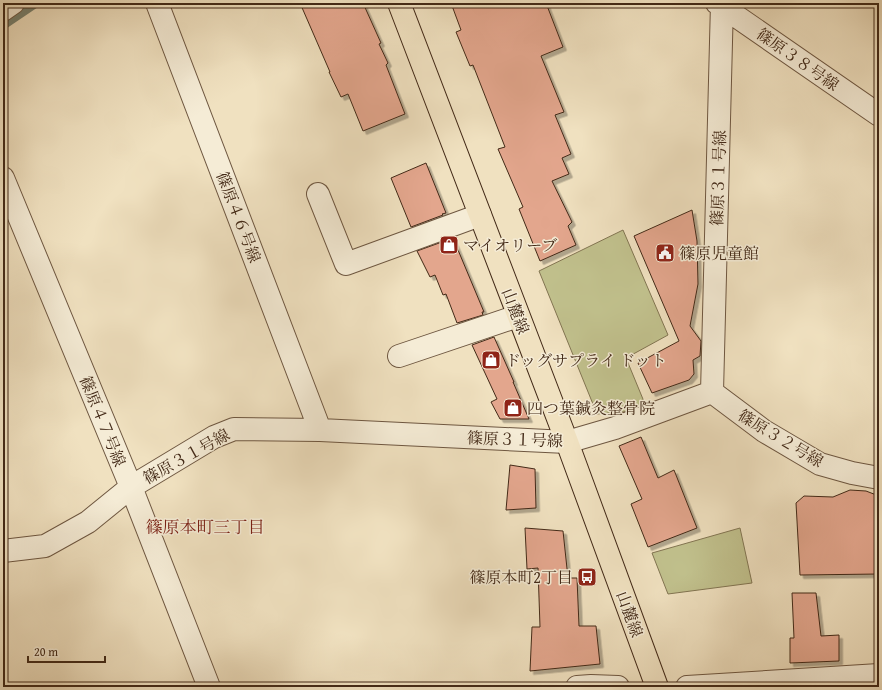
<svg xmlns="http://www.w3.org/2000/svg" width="882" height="690" font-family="'Gentium Book Plus','Noto Serif JP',serif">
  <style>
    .green { fill: #c1c18d; stroke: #827552 }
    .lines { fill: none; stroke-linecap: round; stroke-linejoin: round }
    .stream { stroke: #778271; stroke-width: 8 }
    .building { fill: #e3a68d; stroke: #422917; filter: url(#shadow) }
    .minor-casing { stroke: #6e5741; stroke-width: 24 }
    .primary-casing { stroke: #422917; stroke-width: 24 }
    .minor { stroke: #f5ecd6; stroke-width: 22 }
    .primary { stroke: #f0e1c0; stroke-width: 22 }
    .labels { text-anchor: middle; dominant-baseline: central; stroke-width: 3; stroke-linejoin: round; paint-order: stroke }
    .street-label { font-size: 16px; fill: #422917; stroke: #f5ecd6 }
    .poi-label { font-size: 16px; fill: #422917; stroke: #f5ecd6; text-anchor: start }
    .neighbourhood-label { font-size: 17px; fill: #7a1f14; stroke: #f5ecd6 }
  </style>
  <defs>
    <filter id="shadow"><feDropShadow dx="3.5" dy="3.5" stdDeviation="0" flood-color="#0004"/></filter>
  </defs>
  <rect width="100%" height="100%" fill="#f0e1c0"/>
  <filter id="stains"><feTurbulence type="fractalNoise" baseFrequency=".005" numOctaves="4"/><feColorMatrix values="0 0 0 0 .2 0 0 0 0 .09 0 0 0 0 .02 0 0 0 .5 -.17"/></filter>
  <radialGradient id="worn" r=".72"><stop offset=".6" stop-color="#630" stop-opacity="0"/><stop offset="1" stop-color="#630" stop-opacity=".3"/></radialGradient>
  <path class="green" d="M623,230L668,335L626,358L645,404L634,411L597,414L539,271Z
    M740,528L752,583L668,594L652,553Z"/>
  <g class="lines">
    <path class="stream" d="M3,26L37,3"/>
  </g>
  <path class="building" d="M300,3H363L381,43L379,44L388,63L386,65L405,114L363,131L348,94L341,97L329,72H330Z
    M451,3H546L563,47L541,56L564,112L555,115L571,154L562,158L569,174L552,181L572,222L568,226L576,245L540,261L519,209L523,207L498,149L505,147L473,65L470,66L456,32L461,30Z
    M426,163L446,213L442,214L443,215L411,227L391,178Z
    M692,210L697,241L698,284L690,326L701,341L700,356L693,360L694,374L689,380L652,393L638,363L679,341L634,236Z
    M453,238L484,312H482L483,315L457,323L446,294L443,295L435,275L430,277L417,251Z
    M494,337L514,382H513L529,419H500L491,402L497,399L472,345Z
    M641,437L658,478L674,470L697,528L648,547L631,504L642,499L619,446Z
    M510,465L535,469L536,508L506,510Z
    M850,490L866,491L879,496V574L800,575L796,503L804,496L833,497Z
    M525,528L563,531L568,578H577L579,626H596L600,664L530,671L532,627H540L538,568L527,569Z
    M792,593H816L821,636L839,635V661L790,663V638H794Z"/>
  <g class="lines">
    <defs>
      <path id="minor" d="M157,3L320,430
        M717,3L879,115
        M3,10L13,3
        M3,178L131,487L209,687
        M318,194L346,264L480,215
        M399,356L518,316
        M712,392L722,3
        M712,392L764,431L820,464L852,473L879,478
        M3,551L45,546L88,522L131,487L214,437L234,429L320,430L567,442L615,428L712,392
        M577,687L591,686L618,687
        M687,687L879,675"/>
      <path id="primary" d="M399,3L567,442L657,687"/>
    </defs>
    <use href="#minor" class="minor-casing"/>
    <use href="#primary" class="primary-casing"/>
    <use href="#minor" class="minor"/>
    <use href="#primary" class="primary"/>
  </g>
  <defs>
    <symbol id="shop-square" viewBox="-11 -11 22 22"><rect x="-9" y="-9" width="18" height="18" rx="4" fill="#8f2418" stroke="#f5ecd6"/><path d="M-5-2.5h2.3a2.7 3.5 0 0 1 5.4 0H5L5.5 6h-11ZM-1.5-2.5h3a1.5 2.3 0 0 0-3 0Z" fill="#fff"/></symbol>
    <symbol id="civic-square" viewBox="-11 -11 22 22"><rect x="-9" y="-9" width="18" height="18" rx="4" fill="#8f2418" stroke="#f5ecd6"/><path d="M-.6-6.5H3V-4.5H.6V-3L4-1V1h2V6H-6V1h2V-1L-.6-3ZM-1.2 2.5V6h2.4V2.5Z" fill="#fff"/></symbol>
    <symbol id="bus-square" viewBox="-11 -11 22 22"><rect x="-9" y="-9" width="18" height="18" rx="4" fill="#8f2418" stroke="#f5ecd6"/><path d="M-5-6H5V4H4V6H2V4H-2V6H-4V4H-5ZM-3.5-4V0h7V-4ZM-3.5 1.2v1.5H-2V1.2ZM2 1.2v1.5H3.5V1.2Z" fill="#fff"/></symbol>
  </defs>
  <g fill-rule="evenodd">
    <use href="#shop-square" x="438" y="234" width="22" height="22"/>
    <use href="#civic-square" x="654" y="242" width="22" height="22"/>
    <use href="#shop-square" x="480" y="349" width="22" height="22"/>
    <use href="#shop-square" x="502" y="397" width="22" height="22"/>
    <use href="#bus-square" x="576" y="566" width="22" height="22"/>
  </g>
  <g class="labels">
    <g class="street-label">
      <text transform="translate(798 59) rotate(35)">篠原３８号線</text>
      <text transform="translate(718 178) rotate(-88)">篠原３１号線</text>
      <text transform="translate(239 217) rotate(69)">篠原４６号線</text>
      <text transform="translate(516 311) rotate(69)">山麓線</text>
      <text transform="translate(103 421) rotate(68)">篠原４７号線</text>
      <text transform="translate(781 438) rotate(31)">篠原３２号線</text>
      <text transform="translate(515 439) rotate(2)">篠原３１号線</text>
      <text transform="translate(186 456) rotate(-29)">篠原３１号線</text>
      <text transform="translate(630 614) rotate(70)">山麓線</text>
    </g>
    <g class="poi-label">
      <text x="463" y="245">マイオリーブ</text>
      <text x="679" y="253">篠原児童館</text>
      <text x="505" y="360">ドッグサプライ ドット</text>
      <text x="527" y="408">四つ葉鍼灸整骨院</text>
      <text x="573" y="577" text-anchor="end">篠原本町2丁目</text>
    </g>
    <g class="neighbourhood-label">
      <text x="205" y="526">篠原本町三丁目</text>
    </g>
  </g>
  <rect width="882" height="690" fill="none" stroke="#f0e1c0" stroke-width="16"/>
  <rect x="4" y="4" width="874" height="682" fill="none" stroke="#422917" stroke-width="2"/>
  <rect x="8" y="8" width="866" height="674" fill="none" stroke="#422917"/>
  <path d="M28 656v6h77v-6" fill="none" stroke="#422917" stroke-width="2"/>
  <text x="34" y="656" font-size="12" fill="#422917" stroke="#f5ecd6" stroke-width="3" paint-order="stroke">20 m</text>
  <rect width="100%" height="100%" filter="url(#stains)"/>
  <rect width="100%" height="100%" fill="url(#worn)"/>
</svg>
